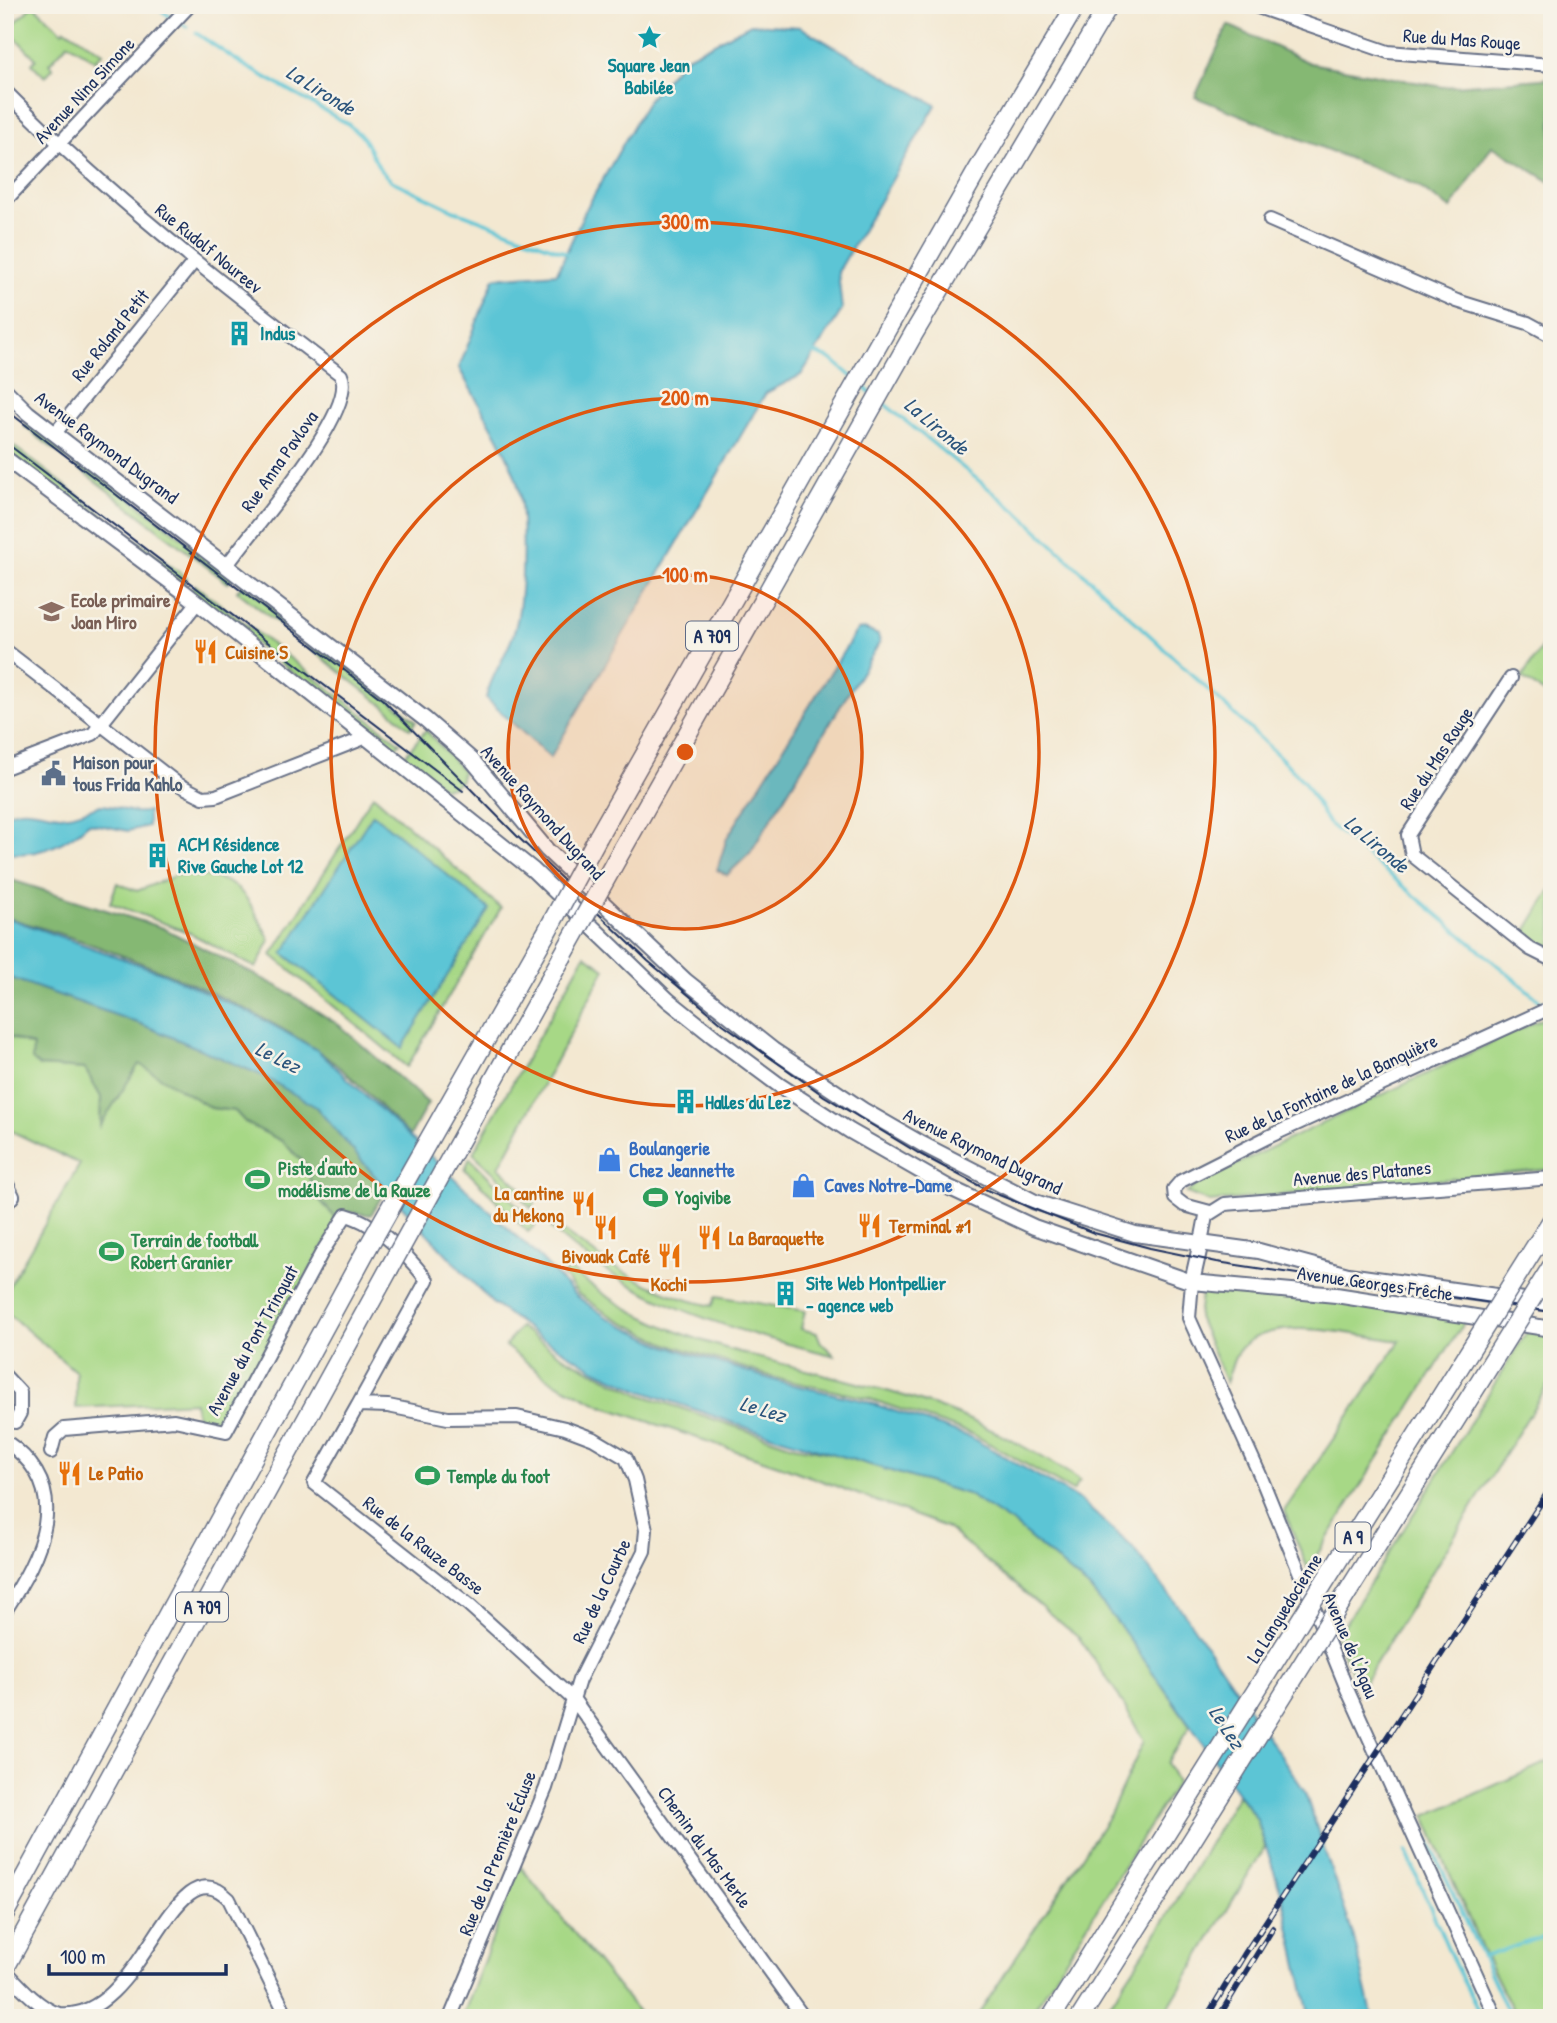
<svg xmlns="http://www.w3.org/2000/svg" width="1557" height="2023" font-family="'Patrick Hand',sans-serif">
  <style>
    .green { fill: #a7d886; stroke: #618472; stroke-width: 2 }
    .forest { fill: #85b873; stroke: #507468; stroke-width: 2 }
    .water { fill: #5bc5d5; stroke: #3b7a9a; stroke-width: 2 }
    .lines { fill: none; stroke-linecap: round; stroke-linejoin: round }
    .stream { stroke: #5bc5d5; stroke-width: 3.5 }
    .minor-casing { stroke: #677086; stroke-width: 16 }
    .major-casing { stroke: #677086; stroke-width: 18 }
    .highway-casing { stroke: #677086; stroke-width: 21 }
    .minor { stroke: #fff; stroke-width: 12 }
    .major { stroke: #fff; stroke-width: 14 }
    .highway { stroke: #fff; stroke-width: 18 }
    .tram { stroke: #1b2f5e; stroke-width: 2 }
    .rail-casing { stroke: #1b2f5e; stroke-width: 6 }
    .rail { stroke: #f7f3e8; stroke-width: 3.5; stroke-dasharray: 10; stroke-linecap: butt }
    .highway-bridge-casing { stroke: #677086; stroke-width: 21; stroke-linecap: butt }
    .highway-bridge { stroke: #fff; stroke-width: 18 }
    .ring { fill: none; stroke: #de5710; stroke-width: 3.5 }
    .labels { text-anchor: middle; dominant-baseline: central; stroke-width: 5; stroke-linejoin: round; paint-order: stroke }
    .shield { fill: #f7f3e8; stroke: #5d6a87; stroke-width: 2 }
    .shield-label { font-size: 18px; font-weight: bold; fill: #1b2f5e }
    .street-label { font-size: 19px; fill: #1b2f5e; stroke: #f7f3e8 }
    .culture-label { font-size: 19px; font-weight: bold; fill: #0d838f; stroke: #f7f3e8; text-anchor: start }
    .education-label { font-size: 19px; font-weight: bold; fill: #785e54; stroke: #f7f3e8; text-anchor: start }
    .food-label { font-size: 19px; font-weight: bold; fill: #c56008; stroke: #f7f3e8; text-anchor: start }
    .service-label { font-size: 19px; font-weight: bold; fill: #4e5e75; stroke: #f7f3e8; text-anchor: start }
    .shop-label { font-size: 19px; font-weight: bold; fill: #366cbe; stroke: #f7f3e8; text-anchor: start }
    .leisure-label { font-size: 19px; font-weight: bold; fill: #27864d; stroke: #f7f3e8; text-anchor: start }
    .water-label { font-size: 21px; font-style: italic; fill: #2b547c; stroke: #f7f3e8 }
    .centre { fill: #de5710; stroke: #f7f3e8; stroke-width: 3.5 }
    .ring-label { font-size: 21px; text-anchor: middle; font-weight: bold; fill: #de5710; stroke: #f7f3e8; stroke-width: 5; stroke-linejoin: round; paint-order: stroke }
  </style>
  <rect width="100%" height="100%" fill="#f7f3e8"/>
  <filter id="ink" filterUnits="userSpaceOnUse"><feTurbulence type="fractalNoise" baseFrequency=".0143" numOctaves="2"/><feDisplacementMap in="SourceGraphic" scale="14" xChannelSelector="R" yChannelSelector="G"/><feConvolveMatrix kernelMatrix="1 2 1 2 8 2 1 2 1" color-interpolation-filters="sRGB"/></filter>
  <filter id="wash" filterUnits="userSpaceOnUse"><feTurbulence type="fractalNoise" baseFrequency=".00686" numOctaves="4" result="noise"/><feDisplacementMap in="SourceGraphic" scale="28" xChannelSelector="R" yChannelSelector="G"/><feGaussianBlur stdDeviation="1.57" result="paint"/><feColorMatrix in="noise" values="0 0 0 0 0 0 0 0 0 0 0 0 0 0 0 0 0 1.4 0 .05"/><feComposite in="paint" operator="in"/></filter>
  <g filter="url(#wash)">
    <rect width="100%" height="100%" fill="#f3e8d1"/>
    <path class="green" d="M33,5L63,32L65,29L103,53L95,61L68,43L49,64L53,68L45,77L32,64L36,59L8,30Z
      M30,421L233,577L228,583L25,427Z
      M12,445L187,578L182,585L6,451Z
      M243,584L416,721L410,729L389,710L237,591Z
      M195,585L400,743L392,751L190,592Z
      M1552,631V698L1522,678Z
      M426,730L462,770L461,780L452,787L443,788L422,769L402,759Z
      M373,795L501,908L407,1067L272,955Z
      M177,875C239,874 243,889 270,940L256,968L190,933L110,903L117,883L137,891Z
      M1552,888V954L1526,931Z
      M585,955L605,969L499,1167L536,1202L531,1208L473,1153Z
      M1552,1014V1169L1210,1202L1187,1193L1201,1181Z
      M5,1035L33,1046L39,1066L85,1069L101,1097L100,1125L139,1063L211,1108L235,1111L246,1123L282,1141L307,1166L313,1192L338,1221L222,1424L197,1419L195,1402L76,1408V1372L5,1311V1293L80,1164L5,1128Z
      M470,1158L536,1224L528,1232L465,1169Z
      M553,1224C603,1261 650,1294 712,1306L717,1296L805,1311L801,1329L817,1333L821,1343L836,1356C735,1332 628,1301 551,1228Z
      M569,1268C666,1353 805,1362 923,1402C979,1420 1031,1449 1080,1480L1073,1491L972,1434L867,1398L779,1379L665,1343L611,1316L578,1294L563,1275Z
      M1202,1287L1349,1301L1465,1321L1308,1569L1284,1511L1400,1341C1357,1336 1273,1313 1241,1348C1233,1356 1230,1372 1226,1383L1198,1317Z
      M520,1327L562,1356L639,1394L793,1446L831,1453L967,1494L1015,1525L1089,1588L1121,1627L1190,1726L1167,1763L1177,1782L1029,2018H976L1110,1814L1144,1741L1117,1693L1079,1638L946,1527L787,1468L602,1406L552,1381L505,1346Z
      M1528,1330L1552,1335V1378L1360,1689L1336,1638Z
      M1552,1760V2018H1517L1482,1949L1425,1816Z
      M1238,1794L1257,1820L1265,1847L1162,2018H1101L1167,1917Z
      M520,1866L643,2018H462Z"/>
    <path class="forest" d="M1228,25L1310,63L1443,87L1552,78V183L1492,146L1451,209L1416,185L1195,97Z
      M5,878L163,928L279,987L339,1025L428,1103L410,1136C380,1107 350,1072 315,1049C230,993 104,945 5,917Z
      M5,976L141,1024L261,1075L316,1107L386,1189L371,1215L348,1212L338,1221L313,1192L307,1166L282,1141L246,1123L235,1111L211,1108L139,1064L100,1126L101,1097L85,1069L39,1066L32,1060L33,1046L5,1035Z"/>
    <path class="water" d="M751,24L800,27L936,105L838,272L842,310L801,375L766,393L550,758L486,698C491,673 509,653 515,629C524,597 526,509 516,479C503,440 478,404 459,368L494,278L557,273L585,211L648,100L683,59Z
      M864,629L878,635L880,642L750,853L727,875L717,870L727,838L857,630Z
      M101,805C117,805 132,816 148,811V826L128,831L89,823C65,845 37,857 5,853V815C27,802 45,817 68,815C78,814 91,808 101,805Z
      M373,814L489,909L402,1048L283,953Z
      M5,917L166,974L253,1014L317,1050L541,1259L576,1296L608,1318L663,1345L780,1382L865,1401L970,1437L1080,1500L1131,1546L1186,1616L1304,1790L1353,1934L1373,2018H1310L1282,1895L1257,1820L1121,1627L1089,1588L1015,1525L967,1494L751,1429L639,1390L596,1370L540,1337L492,1303L386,1189L316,1107L261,1075L141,1024L5,976Z"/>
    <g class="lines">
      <path class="stream" d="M154,5L172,18
        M179,22L187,27
        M196,33L242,64L348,124L363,137L381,171L392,181L453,210L569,254
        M812,352L831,359L852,377
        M861,384L873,395
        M882,402L1020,514L1279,756L1304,782L1328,823L1545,1005
        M1424,1831L1511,2018
        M1406,1851L1456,1967L1482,2018
        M1483,1957L1552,1934"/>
    </g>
  </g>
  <g filter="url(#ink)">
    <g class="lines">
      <defs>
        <path id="minor" d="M1252,5L1388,52L1552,65
          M5,91C109,196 224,286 341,375C359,411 251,531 228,564
          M5,201L190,5
          M1270,220L1457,301L1528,323L1552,336
          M56,432L193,263
          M5,650L178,784L203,797L216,796L367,737
          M1511,678L1408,835L1412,855L1530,949L1552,960
          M5,768L93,734L197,603
          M5,1180L13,1196L5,1206
          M1210,1212L1184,1205L1175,1198L1174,1189L1181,1181L1268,1137L1552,1007
          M1201,1242L1206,1216L1225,1204L1552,1178
          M1192,1282L1189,1318L1260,1475L1347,1689L1496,2018
          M5,1376L20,1392V1413L15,1422
          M358,1405L314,1483L469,1605L574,1700L804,2018
          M5,1441C77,1489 40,1556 5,1611
          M51,1452L55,1437L64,1429L174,1420L226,1431L321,1254L346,1215C377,1223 408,1256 427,1280L358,1405L388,1406L448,1418L517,1417L565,1428L594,1439L626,1458L635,1480L646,1530L644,1551L579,1680L546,1788L450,2018
          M5,1970C19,1985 39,2008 59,2014C144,2023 171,1840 229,1899L288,2018"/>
        <path id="major" d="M5,390L28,413L426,720L472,760L547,850L686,981L773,1050L863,1110L922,1144L1035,1202L1135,1234L1259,1251L1348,1275L1552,1304
          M5,458L184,592L533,870L668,1000L713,1036L779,1085L850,1131L948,1187L1034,1227L1192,1282L1336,1295L1552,1329
          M1192,1282L1201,1242"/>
        <path id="highway" d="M598,837L977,171L1076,5
          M623,848L914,333L1109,5
          M448,1106L545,935
          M472,1119L562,957
          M5,1913L368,1247
          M5,1968L389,1269
          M1051,2018L1154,1853
          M1080,2018L1166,1882"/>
      </defs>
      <use href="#minor" class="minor-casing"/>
      <use href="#major" class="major-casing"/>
      <use href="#highway" class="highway-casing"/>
      <use href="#minor" class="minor"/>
      <use href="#major" class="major"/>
      <use href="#highway" class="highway"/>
      <path class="tram" d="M5,409L383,700L518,837L648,961L723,1024L824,1096L918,1153L989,1191L1094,1233L1150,1248L1217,1262L1552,1312
        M5,442L463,791"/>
      <defs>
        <path id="rail" d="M1206,2018L1244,1955L1552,1486
          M1218,2018L1273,1928"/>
      </defs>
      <use href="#rail" class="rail-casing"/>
      <use href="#rail" class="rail"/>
      <defs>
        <path id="highway-bridge" d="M545,935L598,837
          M562,957L623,848
          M368,1247L448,1106
          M389,1269L472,1119
          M1154,1853L1552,1220
          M1166,1882L1552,1266"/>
      </defs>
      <use href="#highway-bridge" class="highway-bridge-casing"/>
      <use href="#highway-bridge" class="highway-bridge"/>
    </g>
  </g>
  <circle cx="685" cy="752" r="177" fill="#de5710" fill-opacity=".12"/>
  <g class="ring">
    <circle cx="685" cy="752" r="177"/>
    <circle cx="685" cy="752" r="354"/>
    <circle cx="685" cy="752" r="530"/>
  </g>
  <defs>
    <symbol id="sight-bare" viewBox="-9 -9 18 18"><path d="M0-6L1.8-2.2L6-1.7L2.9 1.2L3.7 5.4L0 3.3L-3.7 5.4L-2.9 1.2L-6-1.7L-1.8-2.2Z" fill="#0f9aa8" stroke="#f7f3e8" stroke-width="2.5" paint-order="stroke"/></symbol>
    <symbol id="building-bare" viewBox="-9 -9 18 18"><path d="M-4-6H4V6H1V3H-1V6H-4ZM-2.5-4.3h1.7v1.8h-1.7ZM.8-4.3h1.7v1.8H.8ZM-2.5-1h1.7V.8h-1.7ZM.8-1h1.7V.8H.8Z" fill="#0f9aa8" stroke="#f7f3e8" stroke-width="2.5" paint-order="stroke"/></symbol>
    <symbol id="school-bare" viewBox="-9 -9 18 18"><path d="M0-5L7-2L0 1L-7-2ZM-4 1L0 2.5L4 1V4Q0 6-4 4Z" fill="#8d6e63" stroke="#f7f3e8" stroke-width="2.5" paint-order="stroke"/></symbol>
    <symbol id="restaurant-bare" viewBox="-9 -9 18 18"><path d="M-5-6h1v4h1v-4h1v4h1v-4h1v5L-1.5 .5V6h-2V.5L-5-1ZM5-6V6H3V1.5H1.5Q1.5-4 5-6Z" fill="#e8710a" stroke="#f7f3e8" stroke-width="2.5" paint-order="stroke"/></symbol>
    <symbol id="civic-bare" viewBox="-9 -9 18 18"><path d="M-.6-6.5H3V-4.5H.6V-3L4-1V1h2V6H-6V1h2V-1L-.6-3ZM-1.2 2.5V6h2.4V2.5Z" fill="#5c6f8a" stroke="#f7f3e8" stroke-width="2.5" paint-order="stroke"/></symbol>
    <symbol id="shop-bare" viewBox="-9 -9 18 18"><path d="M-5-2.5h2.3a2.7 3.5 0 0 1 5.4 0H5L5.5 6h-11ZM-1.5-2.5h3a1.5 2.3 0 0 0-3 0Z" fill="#3f7fe0" stroke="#f7f3e8" stroke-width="2.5" paint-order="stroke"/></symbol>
    <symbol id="stadium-bare" viewBox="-9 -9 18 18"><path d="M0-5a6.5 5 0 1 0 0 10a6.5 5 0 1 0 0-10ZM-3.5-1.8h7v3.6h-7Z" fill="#2e9e5b" stroke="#f7f3e8" stroke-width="2.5" paint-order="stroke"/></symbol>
  </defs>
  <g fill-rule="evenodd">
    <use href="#sight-bare" x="632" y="20" width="35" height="35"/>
    <use href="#building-bare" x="222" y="316" width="35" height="35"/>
    <use href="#school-bare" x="34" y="594" width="35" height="35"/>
    <use href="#restaurant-bare" x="188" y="634" width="35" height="35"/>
    <use href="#civic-bare" x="36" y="756" width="35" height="35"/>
    <use href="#building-bare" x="140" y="838" width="35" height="35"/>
    <use href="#building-bare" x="668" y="1084" width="35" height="35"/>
    <use href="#shop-bare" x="592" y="1142" width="35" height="35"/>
    <use href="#stadium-bare" x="240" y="1162" width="35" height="35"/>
    <use href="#shop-bare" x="786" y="1168" width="35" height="35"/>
    <use href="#stadium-bare" x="638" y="1180" width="35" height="35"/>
    <use href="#restaurant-bare" x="566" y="1186" width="35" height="35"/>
    <use href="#restaurant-bare" x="852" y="1208" width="35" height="35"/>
    <use href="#restaurant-bare" x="588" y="1210" width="35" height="35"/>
    <use href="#restaurant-bare" x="692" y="1220" width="35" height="35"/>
    <use href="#stadium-bare" x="94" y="1234" width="35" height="35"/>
    <use href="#restaurant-bare" x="652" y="1238" width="35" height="35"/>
    <use href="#building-bare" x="768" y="1276" width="35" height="35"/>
    <use href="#restaurant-bare" x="52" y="1456" width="35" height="35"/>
    <use href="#stadium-bare" x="410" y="1458" width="35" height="35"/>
  </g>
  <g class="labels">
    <g class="shield">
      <rect x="686" y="621.5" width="52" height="29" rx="5"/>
      <rect x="1335.5" y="1522.5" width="35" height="29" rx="5"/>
      <rect x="176" y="1592.5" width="52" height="29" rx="5"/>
    </g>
    <g class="shield-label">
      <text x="712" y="636">A 709</text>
      <text x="1353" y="1537">A 9</text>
      <text x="202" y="1607">A 709</text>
    </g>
    <g class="street-label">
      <text transform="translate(1462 39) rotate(4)">Rue du Mas Rouge</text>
      <text transform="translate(84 90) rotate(-47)">Avenue Nina Simone</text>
      <text transform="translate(209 248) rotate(39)">Rue Rudolf Noureev</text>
      <text transform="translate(110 335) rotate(-51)">Rue Roland Petit</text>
      <text transform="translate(107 447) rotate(37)">Avenue Raymond Dugrand</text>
      <text transform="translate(279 461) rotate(-55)">Rue Anna Pavlova</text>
      <text transform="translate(1436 758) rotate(-57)">Rue du Mas Rouge</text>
      <text transform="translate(543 812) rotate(48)">Avenue Raymond Dugrand</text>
      <text transform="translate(1331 1088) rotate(-25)">Rue de la Fontaine de la Banquière</text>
      <text transform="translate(983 1151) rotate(26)">Avenue Raymond Dugrand</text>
      <text transform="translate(1362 1173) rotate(-5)">Avenue des Platanes</text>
      <text transform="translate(1375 1283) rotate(8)">Avenue Georges Frêche</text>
      <text transform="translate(252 1340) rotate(-61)">Avenue du Pont Trinquat</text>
      <text transform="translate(424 1545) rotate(38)">Rue de la Rauze Basse</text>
      <text transform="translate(601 1591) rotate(-65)">Rue de la Courbe</text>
      <text transform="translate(1284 1608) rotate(-58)">La Languedocienne</text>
      <text transform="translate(1351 1645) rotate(67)">Avenue de l'Agau</text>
      <text transform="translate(705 1847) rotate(54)">Chemin du Mas Merle</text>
      <text transform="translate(497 1853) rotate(-68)">Rue de la Première Écluse</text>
    </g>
    <g class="culture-label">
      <text x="649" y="65" text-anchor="middle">Square Jean<tspan x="649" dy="22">Babilée</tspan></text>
      <text x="260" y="333">Indus</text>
      <text x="178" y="844">ACM Résidence<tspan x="178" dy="22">Rive Gauche Lot 12</tspan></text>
      <text x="705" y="1102">Halles du Lez</text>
      <text x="806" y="1283">Site Web Montpellier<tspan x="806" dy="22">- agence web</tspan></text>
    </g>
    <g class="education-label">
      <text x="71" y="600">Ecole primaire<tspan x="71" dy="22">Joan Miro</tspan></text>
    </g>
    <g class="food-label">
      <text x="225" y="652">Cuisine S</text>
      <text x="564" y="1193" text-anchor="end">La cantine<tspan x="564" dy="22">du Mekong</tspan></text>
      <text x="889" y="1226">Terminal #1</text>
      <text x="729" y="1238">La Baraquette</text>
      <text x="606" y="1256" text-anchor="middle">Bivouak Café</text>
      <text x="669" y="1284" text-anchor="middle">Kochi</text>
      <text x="89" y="1473">Le Patio</text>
    </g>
    <g class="service-label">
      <text x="73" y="762">Maison pour<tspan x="73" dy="22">tous Frida Kahlo</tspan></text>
    </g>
    <g class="shop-label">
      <text x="629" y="1148">Boulangerie<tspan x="629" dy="22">Chez Jeannette</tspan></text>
      <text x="824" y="1185">Caves Notre-Dame</text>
    </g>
    <g class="leisure-label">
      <text x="278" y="1168">Piste d'auto<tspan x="278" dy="22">modélisme de la Rauze</tspan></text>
      <text x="675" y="1197">Yogivibe</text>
      <text x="131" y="1240">Terrain de football<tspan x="131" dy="22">Robert Granier</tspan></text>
      <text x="447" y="1476">Temple du foot</text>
    </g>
    <g class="water-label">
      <text transform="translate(321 90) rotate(32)">La Lironde</text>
      <text transform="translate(937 426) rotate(40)">La Lironde</text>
      <text transform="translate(1377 844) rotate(40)">La Lironde</text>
      <text transform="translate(278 1057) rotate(26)">Le Lez</text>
      <text transform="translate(763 1409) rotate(17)">Le Lez</text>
      <text transform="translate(1227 1727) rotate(57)">Le Lez</text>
    </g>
  </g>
  <circle cx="685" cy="752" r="10" class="centre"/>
  <g class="ring-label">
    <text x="685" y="229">300 m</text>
    <text x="685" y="405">200 m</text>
    <text x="685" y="582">100 m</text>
  </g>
  <rect width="1557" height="2023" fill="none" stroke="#f7f3e8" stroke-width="28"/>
  <path d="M49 1964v10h177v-10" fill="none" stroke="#1b2f5e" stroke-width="3.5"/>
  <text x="60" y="1964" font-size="21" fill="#1b2f5e" stroke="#f7f3e8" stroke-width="5" paint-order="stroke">100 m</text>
</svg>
